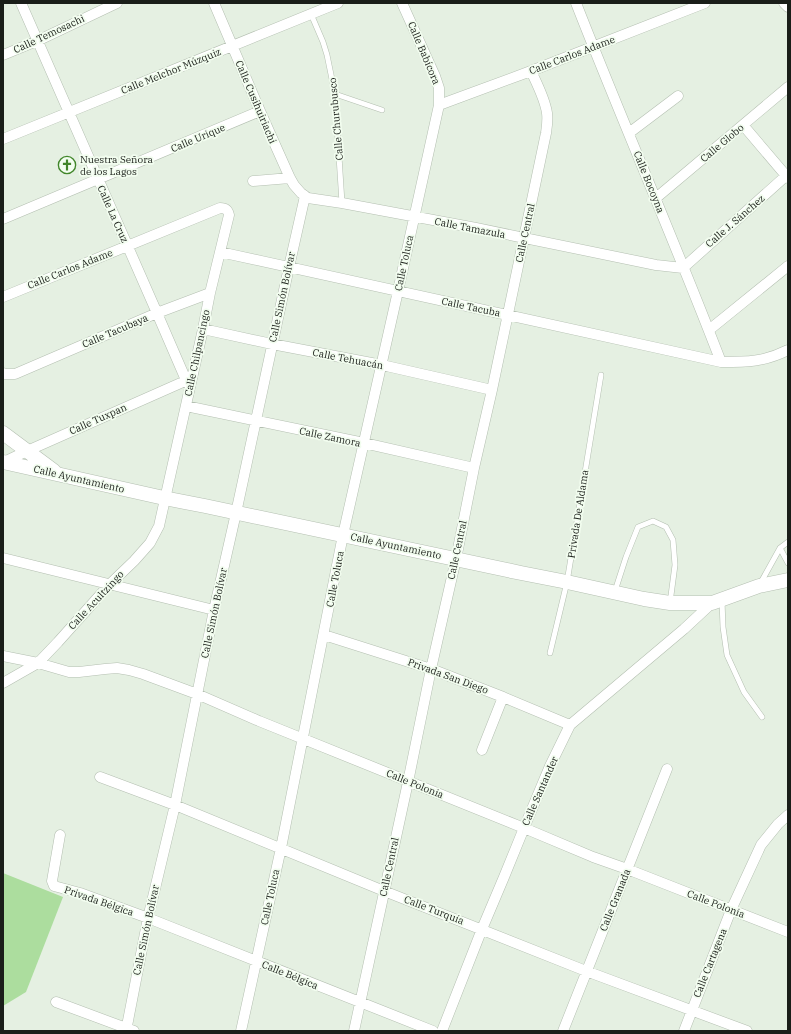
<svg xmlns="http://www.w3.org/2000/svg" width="791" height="1034" font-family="'IBM Plex Serif',serif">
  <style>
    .green { fill: #acdd9e }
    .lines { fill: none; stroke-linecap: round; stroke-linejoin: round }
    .lane-casing { stroke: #b4bfb1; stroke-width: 6 }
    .street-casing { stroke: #b4bfb1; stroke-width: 11 }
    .secondary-casing { stroke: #b4bfb1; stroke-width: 15 }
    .lane { stroke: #fff; stroke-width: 5 }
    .street { stroke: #fff; stroke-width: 10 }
    .secondary { stroke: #fff; stroke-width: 14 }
    .labels { text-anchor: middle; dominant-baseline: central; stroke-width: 3.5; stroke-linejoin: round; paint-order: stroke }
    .street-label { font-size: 10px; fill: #1a1e19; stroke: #f2fdef }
    .poi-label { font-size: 10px; fill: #1a1e19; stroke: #f2fdef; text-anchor: start }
  </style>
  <rect width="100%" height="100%" fill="#e5f0e2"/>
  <path class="green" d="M3,873L63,897L26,992L3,1006Z"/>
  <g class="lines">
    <defs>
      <path id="lane" d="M311,14L323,42L327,55L335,94L342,203
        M335,94L382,110
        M780,548L788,563
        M760,584L780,548L788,542
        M615,591L626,557L638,527L653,521L666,527L673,540L675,565L670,603
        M722,601L723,627L727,655L744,692L762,717
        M550,653L567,582L601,375"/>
      <path id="street" d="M21,3L157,313L186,380
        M214,3L260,111L290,178L294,185L301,193L308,198L342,203L476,228L656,265L683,268L788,174
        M576,3C623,123 675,242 721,362
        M784,3L788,7
        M3,55L37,41L117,3
        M439,105L531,71L705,3
        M743,125L788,178
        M629,133L678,96
        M3,139L338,3
        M253,181L290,178
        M656,198L788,87
        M3,219L260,111
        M220,252L721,362C747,362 764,362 788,350
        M3,297L220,208C226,208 228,210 229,215L210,293L203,329L159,526L150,543L134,561L109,585L58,642L38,663L3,683
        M203,329L272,344L382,365L492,390
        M709,330L788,266
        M3,373L5,374H15L157,313L210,293
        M186,406L364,443L474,468
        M4,462L27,451L192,378
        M3,558L214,610
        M324,635L431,669L503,697L570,725
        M3,656L38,663L69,672H79L105,669L117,668L129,670L143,674L197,694L259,721L524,828L593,857L627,869L788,932
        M482,750L503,697
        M100,777L175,805L384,891L586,971L747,1031
        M60,835L52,881L54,886L80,893L148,918L433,1031
        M56,1002L134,1031
        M126,1031L148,918L175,805L214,610L236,513L289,267L305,196
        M241,1031L281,848L343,535L398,291L439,105V88L435,76L402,3
        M354,1031L408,782L431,669L456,559L474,468L492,390L546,133C547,126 548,120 547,113C545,99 537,84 531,71
        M442,1031L482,929L504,877L524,828L550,766L570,725L684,629L712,603
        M563,1031L667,769
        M684,1031L731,910L761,845L778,824L788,815"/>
      <path id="secondary" d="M3,433L54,471
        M3,462L164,498L205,506L521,573L567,582L644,599L670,603H712L759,586L788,580"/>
    </defs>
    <use href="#lane" class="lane-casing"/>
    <use href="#street" class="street-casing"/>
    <use href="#secondary" class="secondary-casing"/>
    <use href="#lane" class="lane"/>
    <use href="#street" class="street"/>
    <use href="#secondary" class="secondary"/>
  </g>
  <defs>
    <symbol id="church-ring" viewBox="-11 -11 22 22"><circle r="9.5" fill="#f2fdef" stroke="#41862a" stroke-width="1.5"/><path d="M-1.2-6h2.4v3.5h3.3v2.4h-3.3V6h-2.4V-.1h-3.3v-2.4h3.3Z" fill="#41862a"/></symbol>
  </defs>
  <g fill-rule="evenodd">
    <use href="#church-ring" x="57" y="155" width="20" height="20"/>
  </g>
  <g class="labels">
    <g class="street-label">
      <text transform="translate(49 34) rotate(-25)">Calle Temosachi</text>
      <text transform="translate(424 53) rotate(67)">Calle Babícora</text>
      <text transform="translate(572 55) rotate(-21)">Calle Carlos Adame</text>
      <text transform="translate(171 71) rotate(-22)">Calle Melchor Múzquiz</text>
      <text transform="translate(256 102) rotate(67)">Calle Cusihuiriachi</text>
      <text transform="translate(336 119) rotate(-95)">Calle Churubusco</text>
      <text transform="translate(198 138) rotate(-23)">Calle Urique</text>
      <text transform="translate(722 143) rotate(-40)">Calle Globo</text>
      <text transform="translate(649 182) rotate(68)">Calle Bocoyna</text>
      <text transform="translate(113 214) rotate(66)">Calle La Cruz</text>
      <text transform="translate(735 221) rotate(-41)">Calle J. Sánchez</text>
      <text transform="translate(470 228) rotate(11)">Calle Tamazula</text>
      <text transform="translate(525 233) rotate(-78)">Calle Central</text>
      <text transform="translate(404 263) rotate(-78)">Calle Toluca</text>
      <text transform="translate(70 269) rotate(-22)">Calle Carlos Adame</text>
      <text transform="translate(282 297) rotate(-78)">Calle Simón Bolívar</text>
      <text transform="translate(471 307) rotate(12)">Calle Tacuba</text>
      <text transform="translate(115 331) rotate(-23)">Calle Tacubaya</text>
      <text transform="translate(197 353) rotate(-78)">Calle Chilpancingo</text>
      <text transform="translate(348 359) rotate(11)">Calle Tehuacán</text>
      <text transform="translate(98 419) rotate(-24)">Calle Tuxpan</text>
      <text transform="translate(330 437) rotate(12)">Calle Zamora</text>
      <text transform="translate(79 479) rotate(13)">Calle Ayuntamiento</text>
      <text transform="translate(578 514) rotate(-81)">Privada De Aldama</text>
      <text transform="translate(396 546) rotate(12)">Calle Ayuntamiento</text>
      <text transform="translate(457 550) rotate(-78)">Calle Central</text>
      <text transform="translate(335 579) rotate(-79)">Calle Toluca</text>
      <text transform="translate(96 600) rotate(-47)">Calle Acultzingo</text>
      <text transform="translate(214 613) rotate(-78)">Calle Simón Bolívar</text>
      <text transform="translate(448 676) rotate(20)">Privada San Diego</text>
      <text transform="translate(415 784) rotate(22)">Calle Polonia</text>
      <text transform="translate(540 791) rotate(-66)">Calle Santander</text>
      <text transform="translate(389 867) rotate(-78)">Calle Central</text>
      <text transform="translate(270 897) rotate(-78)">Calle Toluca</text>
      <text transform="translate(615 900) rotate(-68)">Calle Granada</text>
      <text transform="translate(99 901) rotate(19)">Privada Bélgica</text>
      <text transform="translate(716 904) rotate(21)">Calle Polonia</text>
      <text transform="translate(434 910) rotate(21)">Calle Turquía</text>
      <text transform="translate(146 930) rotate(-78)">Calle Simón Bolívar</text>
      <text transform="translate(710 963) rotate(-68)">Calle Cartagena</text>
      <text transform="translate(290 975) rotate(22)">Calle Bélgica</text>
    </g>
    <g class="poi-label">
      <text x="80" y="159">Nuestra Señora<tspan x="80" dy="12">de los Lagos</tspan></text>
    </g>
  </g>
  <rect width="791" height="1034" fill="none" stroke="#1a1e19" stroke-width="8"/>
</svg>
